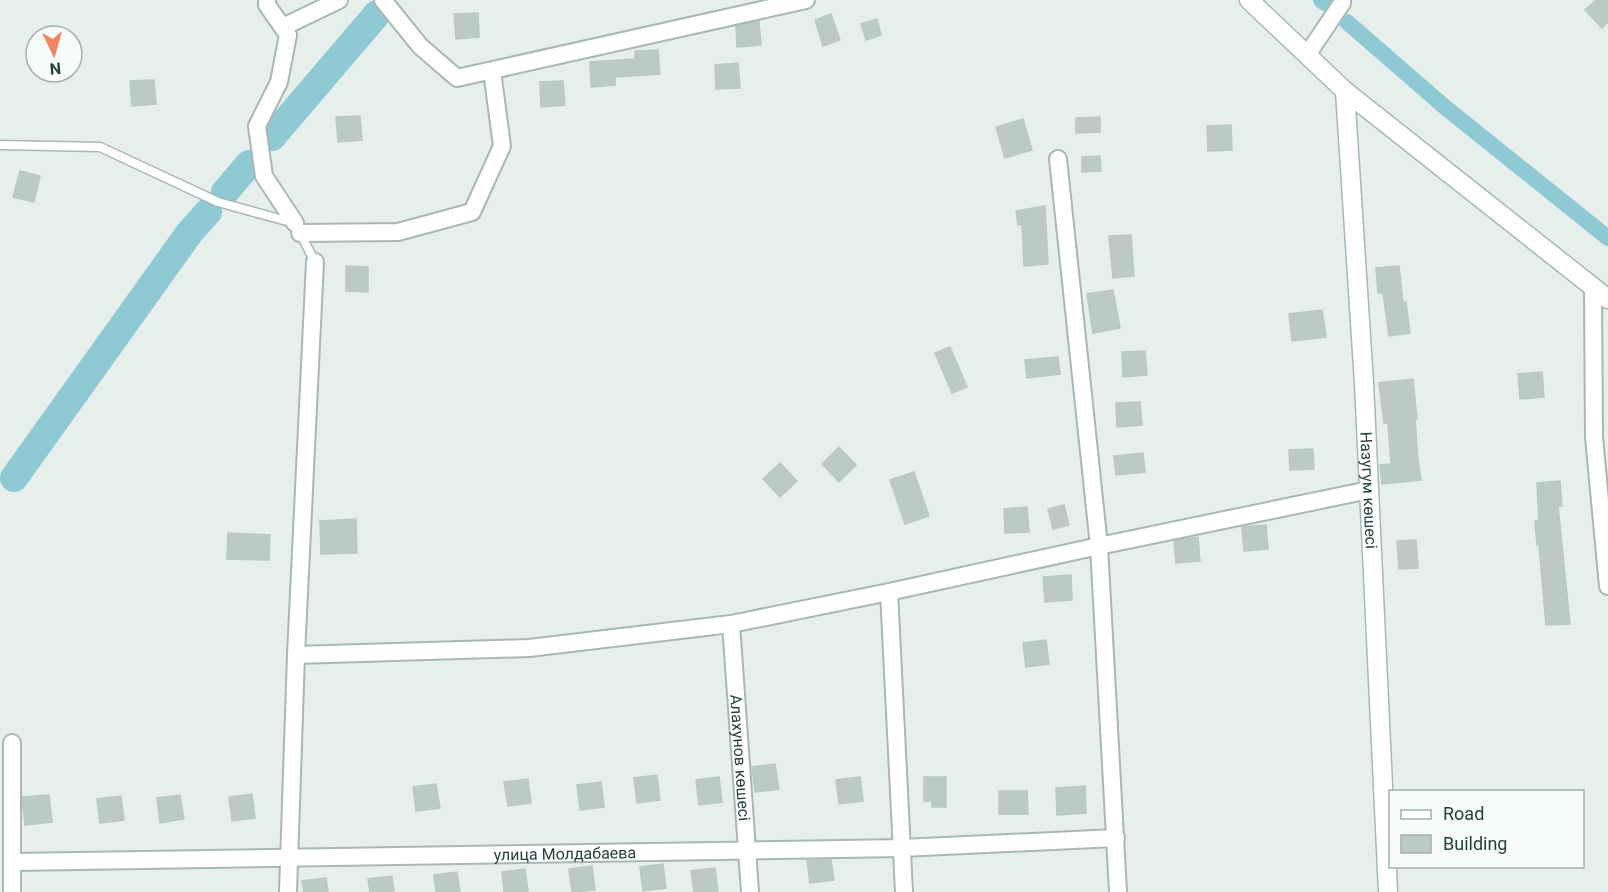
<svg xmlns="http://www.w3.org/2000/svg" width="1608" height="892" font-family="Roboto,sans-serif">
  <style>
    .lines { fill: none; stroke-linecap: round; stroke-linejoin: round }
    .canal { stroke: #8ec9d4; stroke-width: 16 }
    .river { stroke: #8ec9d4; stroke-width: 28 }
    .building { fill: #bbcac4; stroke: #b8c9c2; stroke-width: 1.5 }
    .lane-casing { stroke: #a8b8b2; stroke-width: 11 }
    .street-casing { stroke: #a8b8b2; stroke-width: 20 }
    .secondary-casing { stroke: #a4bbb3; stroke-width: 21 }
    .lane { stroke: #fff; stroke-width: 8 }
    .street { stroke: #fff; stroke-width: 16 }
    .secondary { stroke: #fff; stroke-width: 18 }
    .labels { text-anchor: middle; dominant-baseline: central; stroke-width: 5; stroke-linejoin: round; paint-order: stroke }
    .street-label { font-size: 16px; fill: #24423a; stroke: #f7fbf9 }
  </style>
  <rect width="100%" height="100%" fill="#e6efeb"/>
  <g class="lines">
    <path class="canal" d="M1321,0L1325,3
      M1347,22L1446,108L1608,238"/>
    <path class="river" d="M272,137L377,14
      M225,192L249,164
      M14,478L190,232L208,212"/>
  </g>
  <path class="building" d="M1596,0H1608V22L1602,28L1585,10Z
    M478,13L479,37L456,39L454,14Z
    M831,14L840,40L823,46L815,20Z
    M877,19L881,35L866,40L861,24Z
    M759,21L761,45L737,47L736,26Z
    M658,50L660,74L615,77V85L591,87L590,62L635,59V51Z
    M738,63L740,88L716,89L715,65Z
    M154,80L156,104L132,106L130,81Z
    M563,81L565,105L541,107L540,82Z
    M360,116L362,140L338,142L336,117Z
    M1100,117V132L1076,133V118Z
    M1023,119L1032,150L1005,158L996,127Z
    M1231,125L1232,150L1208,151L1207,126Z
    M1100,156L1101,171L1082,172V157Z
    M20,171L40,176L34,202L13,197Z
    M1045,206L1048,264L1024,266L1022,224L1018,225L1016,211Z
    M1131,235L1134,276L1113,278L1109,236Z
    M346,266L368,267V292L346,291Z
    M1399,266L1403,303L1406,302L1410,333L1389,336L1383,293H1378L1376,268Z
    M1113,290L1120,328L1093,333L1087,294Z
    M1322,310L1326,337L1292,341L1289,314Z
    M950,347L967,387L952,393L935,353Z
    M1145,351L1147,375L1123,377L1122,352Z
    M1058,357L1060,374L1027,378L1025,360Z
    M1542,372L1544,397L1520,399L1518,374Z
    M1413,379L1417,419H1415L1418,460L1421,480L1382,484L1380,465L1391,464L1388,423H1384L1379,383Z
    M1140,402L1142,425L1117,427L1116,403Z
    M839,447L856,465L839,482L822,464Z
    M1313,449L1314,469L1290,470L1289,450Z
    M1143,453L1145,472L1116,475L1114,456Z
    M780,463L797,481L780,497L763,479Z
    M914,472L929,516L905,524L890,480Z
    M1560,481L1562,506H1558L1570,624L1546,625L1539,545H1537L1535,521L1539,520L1537,483Z
    M1064,505L1069,525L1053,529L1048,509Z
    M1027,507L1029,532L1005,533L1004,509Z
    M356,519L357,553L321,554L320,521Z
    M1266,525L1268,549L1244,551L1242,527Z
    M228,533L270,535L269,560L227,559Z
    M1198,537L1200,561L1176,563L1174,541Z
    M1416,540L1418,568L1399,569L1397,541Z
    M1071,575L1072,600L1045,602L1043,577Z
    M1046,640L1049,664L1026,667L1023,643Z
    M775,764L779,789L755,792L752,767Z
    M657,775L660,800L637,803L634,778Z
    M719,777L722,802L699,805L696,780Z
    M860,777L863,801L839,804L836,780Z
    M924,777H946V807H932V801H924Z
    M528,779L531,803L508,806L504,782Z
    M601,782L604,807L580,810L577,785Z
    M436,784L440,808L416,811L413,787Z
    M1085,786L1086,813L1057,815L1056,788Z
    M999,791H1027L1028,814H999Z
    M252,794L255,818L232,821L229,797Z
    M49,795L52,822L25,825L22,797Z
    M180,795L184,819L160,823L157,798Z
    M121,796L124,820L100,823L97,799Z
    M807,860H831L834,880L810,883Z
    M663,864L666,888L643,891L640,867Z
    M592,866L595,890L572,892L569,869Z
    M715,868L718,892H694L691,871Z
    M525,869L528,892H504L502,872Z
    M457,872L460,892H436L434,875Z
    M392,876L394,892H370L368,879Z
    M326,878L328,892H304L302,881Z"/>
  <g class="lines">
    <defs>
      <path id="lane" d="M0,145L100,147L218,202L294,223
        M300,233L315,262"/>
      <g id="street">
        <path d="M267,0V5L288,35L279,82L257,126L264,176L295,223"/>
        <path d="M383,0L420,46L457,78L806,0"/>
        <path d="M283,27L339,0"/>
        <path d="M1307,55L1342,3V0"/>
        <path d="M1058,159L1099,546L1118,892"/>
        <path d="M300,233L398,232L472,212L502,146L492,71"/>
        <path d="M1593,288L1594,437L1608,586"/>
        <path d="M889,592L904,892"/>
        <path id="s1" d="M731,624L750,892"/>
        <path d="M296,655L529,648L731,624L889,592L1099,546L1369,490"/>
        <path d="M12,743V892"/>
        <path id="s2" d="M13,862L902,848L1116,838"/>
        <path d="M288,892L296,655L315,262"/>
      </g>
      <g id="secondary">
        <path d="M1249,0L1345,91L1608,299"/>
        <path id="s3" d="M1345,91L1364,383L1388,892"/>
      </g>
    </defs>
    <use href="#lane" class="lane-casing"/>
    <use href="#street" class="street-casing"/>
    <use href="#secondary" class="secondary-casing"/>
    <use href="#lane" class="lane"/>
    <use href="#street" class="street"/>
    <use href="#secondary" class="secondary"/>
  </g>
  <g class="labels">
    <g class="street-label">
      <text stroke="none"><textPath href="#s3" startOffset="400">Назугум көшесі</textPath></text>
      <text stroke="none"><textPath href="#s1" startOffset="134">Алахунов көшесі</textPath></text>
      <text stroke="none"><textPath href="#s2" startOffset="552">улица Молдабаева</textPath></text>
    </g>
  </g>
  <rect x="1389" y="790" width="195" height="78" fill="#f7fbf9" stroke="#a3b1ad" stroke-width="1.5"/>
  <rect x="1401" y="810" width="30" height="9" fill="#ffffff" stroke="#a3b1ad" stroke-width="1.5"/>
  <text x="1443" y="820" font-size="18" fill="#24423a">Road</text>
  <rect x="1401" y="835" width="30" height="18" fill="#bbcac4" stroke="#a3b1ad" stroke-width="1.5"/>
  <text x="1443" y="850" font-size="18" fill="#24423a">Building</text>
  <g transform="translate(54 54) rotate(175)"><circle r="28" fill="#f7fbf9" stroke="#a3b1ad" stroke-width="1.5"/>
  <path d="M0-4.5L10 22L0 15L-10 22Z" fill="#f4845f"/>
  <text y="-9" font-size="16" font-weight="bold" text-anchor="middle" fill="#24423a">N</text>
  </g>
</svg>
